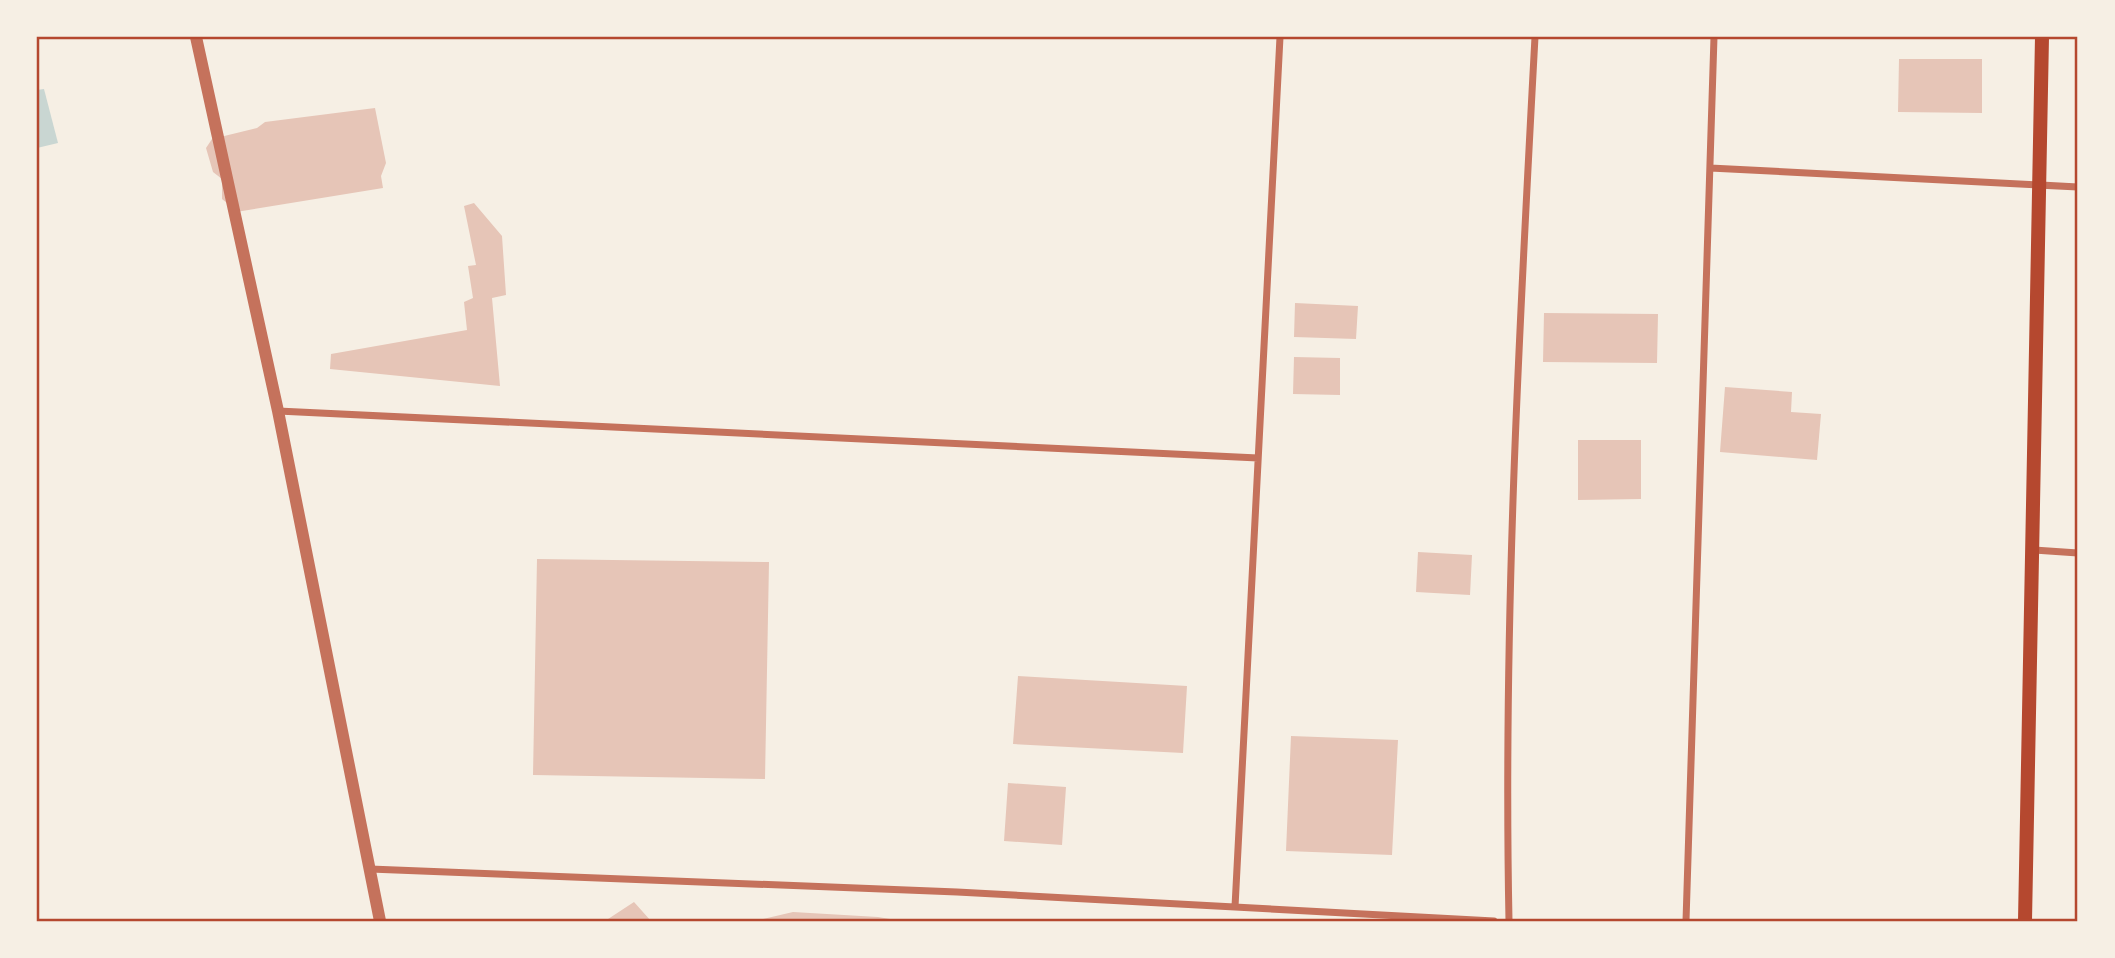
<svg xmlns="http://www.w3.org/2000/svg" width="2115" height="958" font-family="Mulish,sans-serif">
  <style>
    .water { fill: #c9d6d2 }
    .building { fill: #e6c5b7 }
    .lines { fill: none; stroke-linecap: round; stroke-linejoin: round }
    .minor { stroke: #c5725c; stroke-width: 7 }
    .tertiary { stroke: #c5725c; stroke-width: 12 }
    .secondary { stroke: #b5482f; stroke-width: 14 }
    .neatline { fill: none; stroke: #b5482f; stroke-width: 2.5 }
  </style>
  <rect width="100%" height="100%" fill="#f6efe4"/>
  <path class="water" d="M44,89L58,143L37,148V90Z"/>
  <path class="building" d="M1899,59H1982V113L1898,112Z
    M375,108L386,163L381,176L383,188L230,213L227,203L222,199V179L213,172L206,148L212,139L257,128L265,122Z
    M474,203L502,236L506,295L492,298L500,386L330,369L331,354L467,330L464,302L473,298L468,266L476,265L464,206Z
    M1295,303L1358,306L1356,339L1294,337Z
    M1544,313L1658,314L1657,363L1543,362Z
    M1294,357L1340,358V395L1293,394Z
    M1725,387L1792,392L1791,412L1821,414L1817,460L1720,452Z
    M1578,440H1641V499L1578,500Z
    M1418,552L1472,555L1470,595L1416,592Z
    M537,559L769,562L765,779L533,775Z
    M1018,676L1187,686L1183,753L1013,744Z
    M1291,736L1398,740L1392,855L1286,851Z
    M1008,783L1066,787L1062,845L1004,841Z
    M634,902L651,921H605Z
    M793,912L878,917L896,920L754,921Z"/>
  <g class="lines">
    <path class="minor" d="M1710,168L2078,187
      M278,411L1258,458
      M2034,550L2078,553
      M370,869L957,892L1494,921
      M1235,907L1280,37
      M1509,921C1503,626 1519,332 1535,37
      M1686,921L1714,37"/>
    <path class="tertiary" d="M196,37L278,411L380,921"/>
    <path class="secondary" d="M2025,921L2042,37"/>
  </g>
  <rect width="2115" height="958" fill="none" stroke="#f6efe4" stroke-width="77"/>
  <rect x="38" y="38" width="2038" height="882" class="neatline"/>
</svg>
